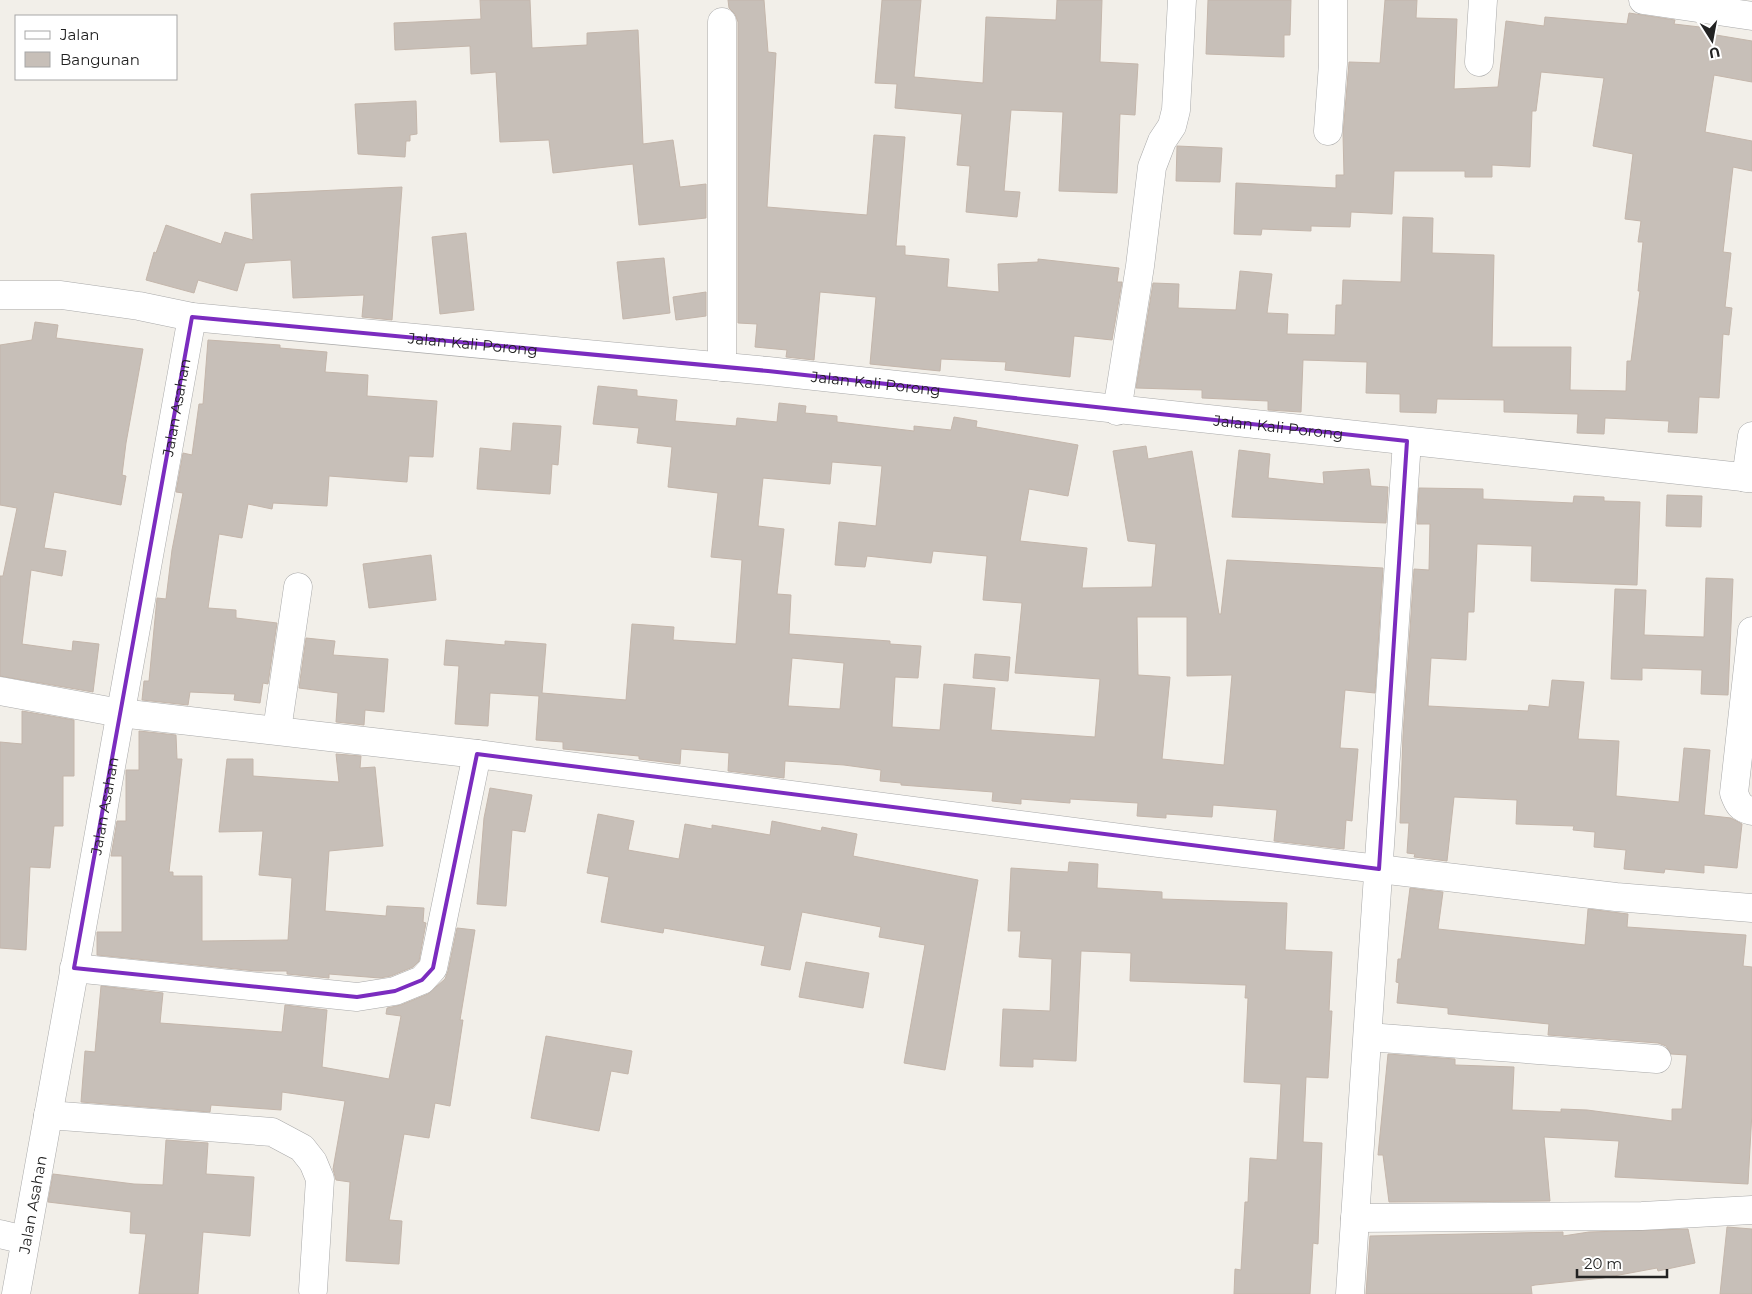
<svg xmlns="http://www.w3.org/2000/svg" width="1752" height="1294" font-family="Montserrat,sans-serif">
  <style>
    .building { fill: #c7bfb8; stroke: #c4b6ab; fill-rule: evenodd }
    .lines { fill: none; stroke-linecap: round; stroke-linejoin: round }
    .minor-casing { stroke: #a9a9a9; stroke-width: 29 }
    .minor { stroke: #fff; stroke-width: 28 }
    .marked { fill: none; stroke: #7b2cbf; stroke-width: 4; stroke-linejoin: round }
    .labels { text-anchor: middle; dominant-baseline: central; stroke-width: 5; stroke-linejoin: round; paint-order: stroke }
    .street-label { font-size: 15px; fill: #222; stroke: #fff }
  </style>
  <rect width="100%" height="100%" fill="#f2efe9"/>
  <path class="building" d="M480,0H530L532,48L587,45V33L638,30L643,144L673,140L680,187L706,184V218L639,225L633,164L553,173L549,140L500,142L496,72L471,74L470,46L395,50L394,23L481,19Z
    M728,0H764L768,52L776,53L767,207L867,215L874,135L905,137L896,246H905V255L949,259L947,287L999,292L998,264L1038,262V259L1119,268L1117,282H1122L1112,340L1074,336L1070,377L1005,370L1006,362L941,359L940,371L870,364L876,297L820,292L814,360L786,357L787,350L755,347L757,324L738,323V22L735,14L729,8Z
    M882,0H921L914,77L983,83L986,17L1056,20L1057,0H1102L1100,62L1138,64L1135,115L1120,114L1117,193L1059,191L1063,112L1011,110L1004,191L1020,192L1017,217L966,212L970,166L957,165L962,114L895,108L897,84L875,83Z
    M1208,0H1291L1290,35H1284V57L1206,54Z
    M1385,0H1417L1416,18L1457,19L1454,89L1498,87L1506,21L1544,26L1545,17L1627,24L1629,13L1675,20L1674,24L1717,29L1716,35L1752,41V82L1714,75L1705,132L1752,141V171L1733,167L1723,252L1731,253L1725,307L1732,308L1729,335L1723,334L1719,398L1699,397L1697,433L1668,432L1669,421L1605,418L1604,434L1577,433L1578,414L1504,412V400L1437,399L1436,413L1400,412V394L1366,393L1367,362L1303,360L1301,412L1268,410V401L1202,398V390L1136,388L1153,283L1179,284L1178,308L1236,310L1240,271L1272,274L1267,313L1288,314L1287,334L1335,335L1336,305H1342L1343,280L1401,282L1403,217L1433,218L1432,253L1494,255L1492,347H1571L1570,390L1626,391L1627,361H1631L1640,291H1638L1643,242H1638L1641,221L1625,219L1633,154L1593,146L1604,78L1541,72L1536,111H1532L1530,167L1492,165V177H1465V171H1394L1392,214L1351,212L1350,227L1311,226V231L1262,229L1261,235L1234,234L1236,183L1336,188V175H1344L1343,134L1349,62L1380,63Z
    M416,101L417,134L410,135V141H406L405,157L358,154L355,104Z
    M1177,146L1222,148L1220,182L1176,181Z
    M402,187L392,320L362,317L364,295L293,298L291,260L245,263L237,291L198,280L194,293L146,280L154,252L156,253L166,225L221,244L225,232L253,240L251,194Z
    M466,233L474,310L440,314L432,237Z
    M664,258L670,313L623,319L617,262Z
    M706,292V316L676,320L673,297Z
    M35,322L58,325L56,338L143,349L126,443L122,475L126,476L121,505L54,492L44,548L66,551L62,576L31,570L22,644L72,651L73,641L99,644L93,692L0,676V576H3L17,508L0,505V345L32,340Z
    M208,340L280,345V348L327,352L325,372L368,375L367,396L437,401L433,457L409,456L407,482L329,476L327,506L273,503L272,509L248,504L242,538L219,534L208,608L236,610V618L277,623L268,684L263,683L260,703L234,700L235,694L190,692L188,705L142,700L144,681H149L157,598L166,599L172,550L183,493L176,492L183,453L192,455L199,404H203Z
    M598,386L637,390V396L677,400L675,421L736,426L737,418L777,422L779,403L806,406L805,413L837,416V422L914,431V426L951,430L954,417L977,421L976,427L1078,445L1068,496L1029,489L1020,541L1087,548L1082,588L1152,587L1156,544L1128,541L1113,451L1146,446L1148,459L1192,451L1219,614H1221L1227,560L1383,568L1375,693L1345,690L1340,748L1358,749L1352,821L1346,820L1344,849L1274,841L1277,810L1213,805L1212,817L1166,814V818L1137,816L1138,803L1070,799V803L1021,799V804L992,801L993,792L901,785V783L880,781L881,770L844,765L785,761L784,778L728,771L729,753L681,749L680,764L639,759V756L563,749V742L536,740L539,696L490,693L488,726L455,724L459,666L444,665L446,640L505,645V641L546,644L542,693L626,700L632,624L674,627L673,640L736,644L742,560L711,557L718,493L668,487L672,447L637,443L639,428L593,424ZM832,462L882,466L876,526L839,522L835,565L865,567L867,556L931,563L933,551L987,556L983,600L1022,603L1015,673L1100,679L1095,737L991,730L995,688L944,684L940,730L892,727L895,677L918,678L921,646L890,644V641L789,634L791,595L777,594L784,529L758,526L763,478L830,484ZM1137,617H1187V676L1232,675L1224,765L1162,759L1170,677L1138,675ZM792,658L844,663L840,709L788,706Z
    M513,423L561,426L558,465L552,464L550,494L477,489L480,448L511,451Z
    M1239,450L1270,454L1268,478L1324,484L1323,472L1369,469L1371,486L1388,487L1386,523L1232,517Z
    M1419,488L1483,489V499L1573,503L1574,496L1604,497V501L1640,502L1637,585L1531,581L1532,546L1477,544L1474,612H1468L1466,660L1431,658L1428,706L1528,711L1529,705L1549,707L1552,680L1584,682L1578,739L1619,741L1616,796L1679,802L1684,748L1710,750L1704,815L1731,818L1742,824L1737,868L1704,865V873L1665,869L1664,873L1624,869L1626,850L1594,847L1595,832L1573,830L1574,826L1516,824L1517,800L1454,797L1447,861L1414,857L1415,854L1407,853L1409,823H1400L1403,735L1414,569L1429,570L1430,524H1417Z
    M1667,495L1702,496L1701,527L1666,526Z
    M431,555L436,600L369,608L363,564Z
    M1706,578L1733,579L1728,695L1701,694L1702,670L1642,668V680L1611,679L1615,589L1646,590L1644,635L1704,637Z
    M306,638L335,641L333,655L388,659L384,712L365,710L364,725L336,722L338,693L299,688Z
    M975,654L1010,657L1008,681L973,678Z
    M22,711L74,720V776H63V826H54L50,868L30,867L26,950L0,948V742L22,744Z
    M139,731L176,735L177,759H182L169,872H173V876H202V941L288,940L292,878L259,875L263,831L219,832L227,759H253V776L339,782L336,754L361,756L360,768L375,767L383,846L329,851L325,911L386,916L387,906L424,908L423,922L426,923L419,961L413,967L391,976L380,978L329,974V978L287,974V971H256L97,955V932H122V856H111L117,821H126V770H139Z
    M490,788L532,795L525,832L512,830L506,906L477,904L484,818Z
    M598,814L634,821L628,850L679,859L685,824L712,829V825L770,835L772,821L821,831L822,827L857,834L853,856L978,880L945,1070L904,1063L925,945L879,937L881,927L802,912L790,970L761,965L765,946L664,928L663,933L601,922L609,877L587,873Z
    M1069,862L1098,864L1097,888L1162,892V899L1287,903L1285,950L1332,952L1329,1011H1332L1328,1078L1306,1077L1303,1142L1322,1143L1318,1244L1313,1243L1310,1294H1234L1235,1269L1241,1270L1245,1202H1248L1250,1158L1277,1160L1281,1084L1244,1082L1248,998H1245L1246,985L1130,981L1131,953L1081,951L1076,1061L1033,1059V1067L1000,1066L1003,1009L1050,1011L1052,959L1019,957L1021,931H1008L1011,868L1068,872Z
    M1410,888L1443,892L1438,929L1585,945L1588,909L1628,914L1627,927L1746,935L1743,966L1752,967V1112L1748,1184L1615,1177L1619,1141L1544,1137L1550,1201L1389,1202L1383,1155H1378L1388,1054L1455,1059V1065L1514,1067L1512,1110L1561,1112V1109L1587,1110L1672,1121V1109H1682L1687,1055L1671,1054L1666,1046L1658,1043L1548,1035L1549,1024L1448,1014V1008L1397,1003L1399,983L1396,982L1398,959H1401Z
    M457,928L475,930L460,1020H463L450,1106L435,1103L429,1138L404,1134L389,1220L402,1221L399,1264L346,1261L350,1182L336,1180L333,1169L345,1101L282,1092L281,1110L211,1105L210,1112L81,1102L85,1051L95,1052L101,986L163,993L160,1023L282,1032L285,1005L327,1010L322,1067L389,1079L401,1016L386,1014L387,1008L401,1005L428,994L445,979L448,971Z
    M806,962L869,973L863,1008L799,997Z
    M546,1036L632,1051L628,1074L611,1071L599,1131L531,1118Z
    M166,1140L208,1143L206,1174L254,1177L250,1236L203,1232L198,1294H139L146,1234L130,1233L131,1212L48,1202L53,1174L134,1184L163,1185Z
    M1727,1227L1752,1229V1294H1720Z
    M1688,1229L1695,1263L1658,1271L1657,1268L1603,1278L1535,1285L1531,1286L1532,1294H1366L1370,1236L1563,1232V1236L1589,1232Z"/>
  <g class="lines">
    <defs>
      <g id="minor">
        <path d="M1643,0L1752,16"/>
        <path d="M722,22V367"/>
        <path d="M1479,62L1483,0"/>
        <path d="M1328,131L1333,64V0"/>
        <path id="s1" d="M0,295H61L139,306L192,317L768,371L1752,478"/>
        <path d="M1117,411L1140,266L1152,167L1162,141L1172,126L1176,110L1182,0"/>
        <path d="M1746,478L1752,436"/>
        <path d="M1752,631L1734,793C1738,804 1740,808 1752,811"/>
        <path d="M0,691L120,713L477,754L1159,843L1616,897L1752,908"/>
        <path d="M277,730L298,587"/>
        <path d="M74,968L357,997L395,991L422,980L433,968L477,754"/>
        <path d="M1368,1037L1657,1059"/>
        <path d="M48,1115L272,1132L302,1148L313,1162L320,1179L313,1290"/>
        <path d="M1355,1218L1642,1216L1752,1210"/>
        <path d="M0,1234L25,1240"/>
        <path id="s2" d="M16,1294L192,317"/>
        <path d="M1350,1294L1407,441"/>
      </g>
    </defs>
    <use href="#minor" class="minor-casing"/>
    <use href="#minor" class="minor"/>
  </g>
  <path class="marked" d="M192,317L768,371L1407,441L1379,869L477,754L433,968L422,980L395,991L357,997L74,968Z"/>
  <g class="labels">
    <g class="street-label">
      <text stroke="none"><textPath href="#s1" startOffset="476">Jalan Kali Porong</textPath></text>
      <text stroke="none"><textPath href="#s1" startOffset="881">Jalan Kali Porong</textPath></text>
      <text stroke="none"><textPath href="#s2" startOffset="901">Jalan Asahan</textPath></text>
      <text stroke="none"><textPath href="#s1" startOffset="1286">Jalan Kali Porong</textPath></text>
      <text stroke="none"><textPath href="#s2" startOffset="496">Jalan Asahan</textPath></text>
      <text stroke="none"><textPath href="#s2" startOffset="91">Jalan Asahan</textPath></text>
    </g>
  </g>
  <rect x="15" y="15" width="162" height="65" fill="#ffffff" stroke="#a7a7a7"/>
  <rect x="25" y="31" width="25" height="8" fill="#ffffff" stroke="#a7a7a7"/>
  <text x="60" y="40" font-size="15" fill="#222222">Jalan</text>
  <rect x="25" y="52" width="25" height="15" fill="#c7bfb8" stroke="#a7a7a7"/>
  <text x="60" y="65" font-size="15" fill="#222222">Bangunan</text>
  <g transform="translate(1712 40) rotate(169)" stroke="#ffffff" stroke-width="4" paint-order="stroke">
  <path d="M0-4L9 19L0 12L-9 19Z" fill="#222222"/>
  <text y="-8" font-size="14" font-weight="bold" text-anchor="middle" fill="#222222">U</text>
  </g>
  <path d="M1577 1269v8h90v-8" fill="none" stroke="#222222" stroke-width="2.5"/>
  <text x="1584" y="1269" font-size="15" fill="#222222" stroke="#ffffff" stroke-width="4" paint-order="stroke">20 m</text>
</svg>
